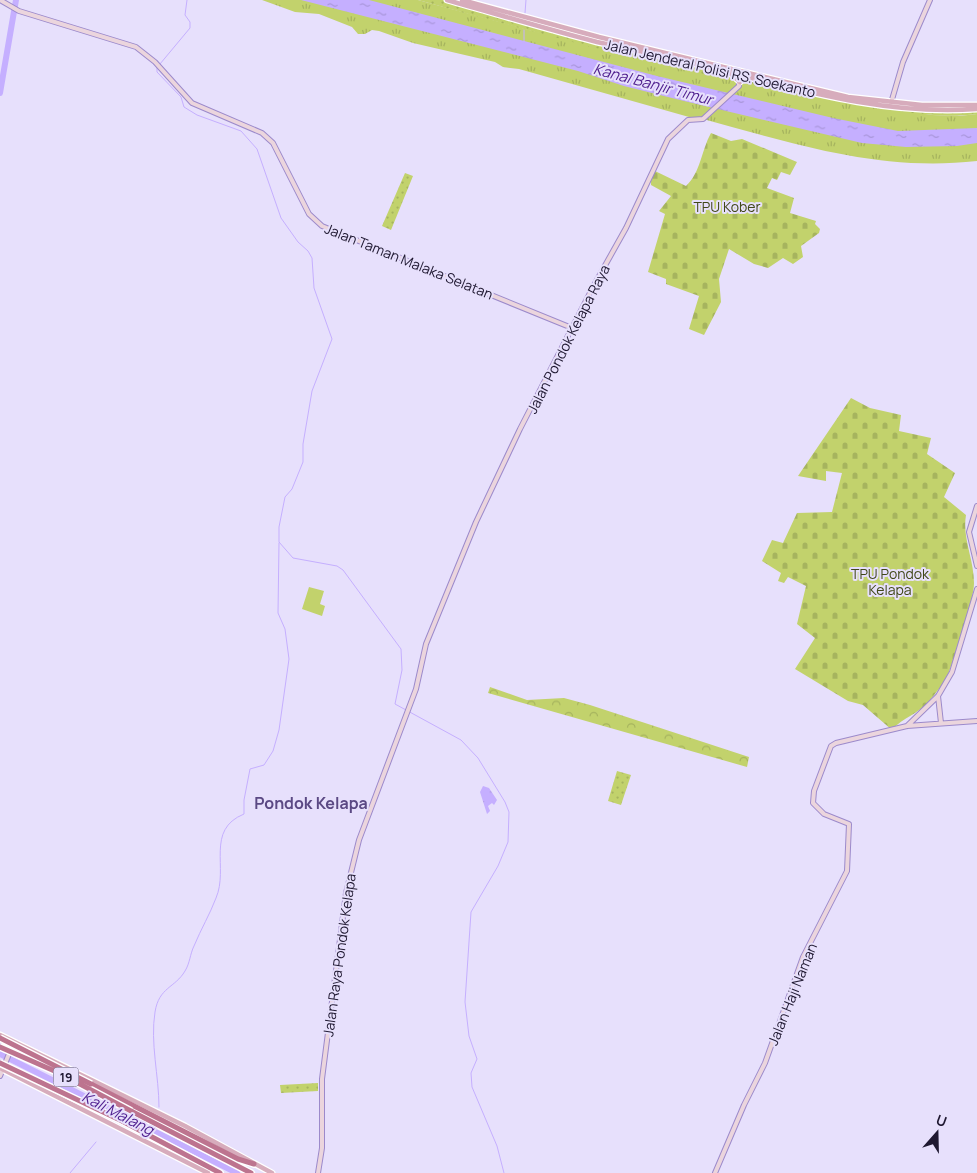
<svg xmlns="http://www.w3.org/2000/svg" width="977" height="1173" font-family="Manrope,sans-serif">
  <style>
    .grass { fill: url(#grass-tufts) }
    .forest { fill: url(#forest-crowns) }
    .cemetery { fill: url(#cemetery-stones) }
    .park { fill: url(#park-dots) }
    .pitch { fill: #c2d26c }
    .water { fill: url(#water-ripples) }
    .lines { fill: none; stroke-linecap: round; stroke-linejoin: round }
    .stream { stroke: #c5afff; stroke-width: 1 }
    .river { stroke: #c5afff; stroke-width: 6 }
    .secondary-casing { stroke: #9c8acb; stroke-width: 6 }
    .primary-casing { stroke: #fff; stroke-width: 7 }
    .highway-casing { stroke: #fff; stroke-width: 8 }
    .secondary { stroke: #ebd5dd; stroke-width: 4 }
    .primary { stroke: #d7acbc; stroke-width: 4.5 }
    .highway { stroke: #bd748f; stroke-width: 5 }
    .highway-bridge-casing { stroke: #fff; stroke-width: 8; stroke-linecap: butt }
    .highway-bridge { stroke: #bd748f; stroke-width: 5 }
    .labels { text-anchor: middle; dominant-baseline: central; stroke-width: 4; stroke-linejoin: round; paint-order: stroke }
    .shield { fill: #e7e0fc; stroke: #5b546e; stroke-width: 1 }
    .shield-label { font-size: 12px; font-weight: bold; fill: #1f1831 }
    .street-label { font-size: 14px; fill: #1f1831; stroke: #e7e0fc }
    .park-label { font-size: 14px; fill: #414819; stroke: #e7e0fc }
    .water-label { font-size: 15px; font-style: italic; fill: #4d1c8d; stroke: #e7e0fc }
    .quarter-label { font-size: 16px; font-weight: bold; fill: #5b4984; stroke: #e7e0fc }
  </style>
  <defs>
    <pattern id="grass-tufts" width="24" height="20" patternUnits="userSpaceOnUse" patternTransform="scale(1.25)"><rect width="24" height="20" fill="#c2d26c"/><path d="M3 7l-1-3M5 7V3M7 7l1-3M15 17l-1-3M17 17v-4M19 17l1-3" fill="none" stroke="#a6b45e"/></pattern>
    <pattern id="forest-crowns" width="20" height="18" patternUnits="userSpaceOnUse" patternTransform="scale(1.25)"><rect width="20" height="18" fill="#c2d26c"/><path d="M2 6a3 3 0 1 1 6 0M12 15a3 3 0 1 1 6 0" fill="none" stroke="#a6b45e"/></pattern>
    <pattern id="cemetery-stones" width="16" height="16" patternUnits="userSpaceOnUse" patternTransform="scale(1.25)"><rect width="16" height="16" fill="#c2d26c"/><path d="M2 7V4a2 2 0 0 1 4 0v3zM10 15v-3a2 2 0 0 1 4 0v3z" fill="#a6b45e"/></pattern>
    <pattern id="park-dots" width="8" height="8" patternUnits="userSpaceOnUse" patternTransform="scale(1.25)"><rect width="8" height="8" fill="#c2d26c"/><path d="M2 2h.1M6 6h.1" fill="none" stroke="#a6b45e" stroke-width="1.8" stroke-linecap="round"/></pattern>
    <pattern id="water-ripples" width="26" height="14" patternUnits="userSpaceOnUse" patternTransform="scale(1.25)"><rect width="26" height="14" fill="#c5afff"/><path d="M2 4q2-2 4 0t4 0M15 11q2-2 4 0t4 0" fill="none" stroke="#a996db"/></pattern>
  </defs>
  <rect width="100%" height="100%" fill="#e7e0fc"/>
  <path class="grass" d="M262,0H418L529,30L803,95L932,115L959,116L977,114V161C880,172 795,144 703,119L695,121L689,117L519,69L503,67L495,62L413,43L379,31L372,30L365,34H358L352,27L319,14L295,12Z"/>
  <path class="forest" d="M490,687L527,700L564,698L590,705L749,757L747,767L488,693Z"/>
  <path class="cemetery" d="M711,133L731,141L742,139L797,162L790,175L781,172L777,180L772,178L767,188L794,198L790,213L816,221L815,224L820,229L819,233L801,246L803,257L793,264L783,258L768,268L754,264L729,249L719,279L721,302L704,335L689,329L699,296L666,284V279L648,272L665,214L659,211L671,196L651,185V178L655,171L686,186C701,172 701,151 711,133Z
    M851,398L870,408L901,415L899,431L931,438L927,454L955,473L944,497L966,515C962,538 974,559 974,583C974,601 955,655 948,675C944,683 936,693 930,700C919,714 903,717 892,730L863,705L848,701L795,669L815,638L797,624L806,586L788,577L784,583L778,581L781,573L762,561L772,540L783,543L797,513L832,512L842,473L826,471V481L798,476Z"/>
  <path class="park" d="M418,0H447L779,87L906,108L977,109V114C934,120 888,109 846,102C701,79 559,39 418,0Z
    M405,173L413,176L391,230L382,226Z
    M617,771L631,775L621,805L608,801Z
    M318,1083V1091L281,1093L280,1085Z"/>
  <path class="pitch" d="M309,587L324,591L320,604L325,606L322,616L302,609Z"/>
  <path class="water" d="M301,0H369L657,76L833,118L898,131L977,128V143L957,146L906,147L862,143L684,101L624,86L578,71Z
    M483,786L489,788L497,800L494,805L492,803L488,806L490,811L487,814L480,792Z"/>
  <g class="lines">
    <path class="stream" d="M525,13L526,0
      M524,42V30
      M160,64L190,28V22L185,15L187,0
      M157,67V72L181,97L184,107L197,115L241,131L257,149L281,218L298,242L308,251L312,258L314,288L332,339L312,391L303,444V462L292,489L285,497L279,527V542L293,558L337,566L343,570L401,649L402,670L395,704L461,740L478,758L505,802L509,812L508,842L498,866L471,912L465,1002L469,1036L477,1059L471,1073L472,1087L497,1146L504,1173
      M159,1107C159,1076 150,1043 155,1012C159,987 175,988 185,971C190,963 190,954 194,946C201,929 210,914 216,898C229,868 205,830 244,814V800L250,769L264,765L273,751L279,730L289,659L285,629L278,613L279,543
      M153,1130L154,1125
      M70,1173L96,1142"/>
    <path class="river" d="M0,93L16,0
      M0,1054L237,1173"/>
    <defs>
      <path id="secondary" d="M0,0L19,11L136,47L155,62L192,103L262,133L273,143L309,214L322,226L572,328
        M891,103L903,62L930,0
        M977,506L969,532L977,566
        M416,689L426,644L476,522L520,429L593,287L626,228L668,139L688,120L703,119L739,86V73
        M938,696L941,723
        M907,726L938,696L952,672L977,589
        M0,1076L13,1044
        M318,1173L322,1148V1079L346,893L359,840L416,689
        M715,1173L744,1105L765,1063L803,957L847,871L849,824L824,814L813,803L814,791L831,746L836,743L907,726L977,721"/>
      <path id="primary" d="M447,0C497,14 546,29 597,42C634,50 671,58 708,67C796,89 885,116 977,109
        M462,0L599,37L848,97L922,105H977
        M731,74L740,82
        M0,1035L185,1126L272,1173
        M0,1068L208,1173"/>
      <path id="highway" d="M91,1084L238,1159L254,1164
        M131,1111L251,1173
        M122,1121L220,1173"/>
    </defs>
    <use href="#secondary" class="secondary-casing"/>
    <use href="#primary" class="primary-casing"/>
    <use href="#highway" class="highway-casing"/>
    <use href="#secondary" class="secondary"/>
    <use href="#primary" class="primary"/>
    <use href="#highway" class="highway"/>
    <defs>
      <path id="highway-bridge" d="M0,1038L91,1084
        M0,1047L59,1073L131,1111
        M0,1063L122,1121"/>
    </defs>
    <use href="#highway-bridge" class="highway-bridge-casing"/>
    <use href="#highway-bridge" class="highway-bridge"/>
  </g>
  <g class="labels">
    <rect class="shield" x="53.5" y="1067.5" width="25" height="19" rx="4"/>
    <g class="shield-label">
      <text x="66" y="1077">19</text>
    </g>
    <g class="street-label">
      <text transform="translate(710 68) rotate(13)">Jalan Jenderal Polisi RS. Soekanto</text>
      <text transform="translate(409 261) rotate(22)">Jalan Taman Malaka Selatan</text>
      <text transform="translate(568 339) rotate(-63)">Jalan Pondok Kelapa Raya</text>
      <text transform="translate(339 955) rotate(-82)">Jalan Raya Pondok Kelapa</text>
      <text transform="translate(792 994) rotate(-68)">Jalan Haji Naman</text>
    </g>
    <g class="park-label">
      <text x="727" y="206">TPU Kober</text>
      <text x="890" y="573">TPU Pondok<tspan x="890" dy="16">Kelapa</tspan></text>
    </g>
    <g class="water-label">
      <text transform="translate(653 84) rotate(15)">Kanal Banjir Timur</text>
      <text transform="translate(118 1113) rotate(27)">Kali Malang</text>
    </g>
    <g class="quarter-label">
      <text x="311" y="803">Pondok Kelapa</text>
    </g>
  </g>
  <g transform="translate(937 1133) rotate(20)" stroke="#e7e0fc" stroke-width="4" paint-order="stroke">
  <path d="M0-4L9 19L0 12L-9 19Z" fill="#1f1831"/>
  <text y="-8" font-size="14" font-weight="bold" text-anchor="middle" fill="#1f1831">U</text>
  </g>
</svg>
